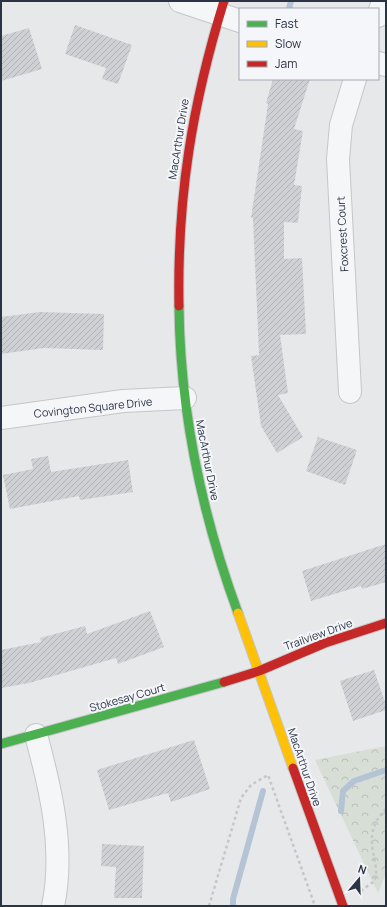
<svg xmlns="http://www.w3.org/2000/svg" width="387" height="907" font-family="Manrope,sans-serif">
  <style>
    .park { fill: url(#park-crowns) }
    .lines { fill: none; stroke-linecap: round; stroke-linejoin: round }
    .stream { stroke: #b4c4d5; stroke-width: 6 }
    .building { fill: url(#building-hatch) }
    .street-casing { stroke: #c4c6c8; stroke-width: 24 }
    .fast-casing { stroke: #c4c6c8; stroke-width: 11 }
    .slow-casing { stroke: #c4c6c8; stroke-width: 11 }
    .jam-casing { stroke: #c4c6c8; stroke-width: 11 }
    .path { stroke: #c5c6ca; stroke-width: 2.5; stroke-dasharray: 3 3; stroke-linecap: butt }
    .street { stroke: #f5f6f7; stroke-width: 22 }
    .fast { stroke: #4caf50; stroke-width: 9 }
    .slow { stroke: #ffc107; stroke-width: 9 }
    .jam { stroke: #c62828; stroke-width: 9 }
    .labels { text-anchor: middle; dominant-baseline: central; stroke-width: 4; stroke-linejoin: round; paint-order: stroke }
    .street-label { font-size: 11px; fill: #2b3445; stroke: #f4f6f9 }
  </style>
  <defs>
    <pattern id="park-crowns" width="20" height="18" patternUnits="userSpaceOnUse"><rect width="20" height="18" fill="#d6ded6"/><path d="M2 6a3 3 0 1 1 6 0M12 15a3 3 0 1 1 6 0" fill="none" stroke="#b8bfb9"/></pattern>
    <pattern id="building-hatch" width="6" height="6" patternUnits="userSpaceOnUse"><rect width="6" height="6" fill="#ced0d3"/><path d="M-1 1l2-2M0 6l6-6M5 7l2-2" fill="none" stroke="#b1b3b6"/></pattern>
  </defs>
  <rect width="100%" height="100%" fill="#e6e8ea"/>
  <path class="park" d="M386,746V873L378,893L315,760Z"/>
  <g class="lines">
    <path class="stream" d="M289,9L291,1
      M341,811L343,791L354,781L386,770
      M233,906V899L263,791"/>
  </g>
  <path class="building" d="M75,25L132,45L118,84L102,79L106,68L65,54Z
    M29,28L42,69L1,81V36Z
    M273,79H310L294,129L303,131L294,185L302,186L298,223L284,222V259L302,258L306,334L280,335L288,393L278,395L303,437L277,453L261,426L251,356L259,355L253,218H251L268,104L266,103Z
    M40,312L104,314L103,350L44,348L1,354V317Z
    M318,437L357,450L345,485L306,471Z
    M48,456L51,472L128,460L133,492L80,500L79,496L10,509L3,475L33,469L31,459Z
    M386,544V582L362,589L361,586L311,601L302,571Z
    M150,611L164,647L118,664L116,658L29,683L1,688V650L41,642L40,638L85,626L87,634Z
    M374,670L386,705V710L353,721L340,681Z
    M194,740L210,789L171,802L168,793L109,810L97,770Z
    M102,844L144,846L142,898H114L116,867L101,866Z"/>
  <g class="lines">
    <defs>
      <path id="street" d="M180,1L240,21
        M378,16L383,1
        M378,63L386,65
        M350,392L338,159L341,125L355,79
        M1,418L123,401L185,398
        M36,735C51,790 65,849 53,906"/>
      <path id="fast" d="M179,306C180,411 202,515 238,613
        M1,744L224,682"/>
      <path id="slow" d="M238,613L293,768"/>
      <path id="jam" d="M179,306C177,197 192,105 224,1
        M224,682L259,671L325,643L386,623
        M293,768L343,906"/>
    </defs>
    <use href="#street" class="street-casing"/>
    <use href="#fast" class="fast-casing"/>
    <use href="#slow" class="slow-casing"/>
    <use href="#jam" class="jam-casing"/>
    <path class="path" d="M361,891C364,888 370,885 373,882C385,866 356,838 386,809
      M209,906L241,798L251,785L268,775L315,906"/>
    <use href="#street" class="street"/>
    <use href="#fast" class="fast"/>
    <use href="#slow" class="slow"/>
    <use href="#jam" class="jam"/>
  </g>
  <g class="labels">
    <g class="street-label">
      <text transform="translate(178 139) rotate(-81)">MacArthur Drive</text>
      <text transform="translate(342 234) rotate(-93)">Foxcrest Court</text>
      <text transform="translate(93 407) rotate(-6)">Covington Square Drive</text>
      <text transform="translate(208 460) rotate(79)">MacArthur Drive</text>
      <text transform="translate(318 634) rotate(-20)">Trailview Drive</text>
      <text transform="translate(127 697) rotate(-16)">Stokesay Court</text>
      <text transform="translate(305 767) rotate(71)">MacArthur Drive</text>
    </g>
  </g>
  <rect width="387" height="907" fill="none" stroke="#2b3445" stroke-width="4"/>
  <rect x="239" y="8" width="140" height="72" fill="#f4f6f9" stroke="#a4a8b1"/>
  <rect x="247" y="21" width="20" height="6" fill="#4caf50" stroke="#a4a8b1"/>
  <text x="275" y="28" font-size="12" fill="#2b3445">Fast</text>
  <rect x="247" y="41" width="20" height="6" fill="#ffc107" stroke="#a4a8b1"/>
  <text x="275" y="48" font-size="12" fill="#2b3445">Slow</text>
  <rect x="247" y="61" width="20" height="6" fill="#c62828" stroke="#a4a8b1"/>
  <text x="275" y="68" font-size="12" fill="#2b3445">Jam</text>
  <g transform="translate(359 879) rotate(19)" stroke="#f4f6f9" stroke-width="3" paint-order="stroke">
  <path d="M0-3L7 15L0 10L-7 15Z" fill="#2b3445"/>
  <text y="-6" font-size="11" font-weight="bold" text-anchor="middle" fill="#2b3445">N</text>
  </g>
</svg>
